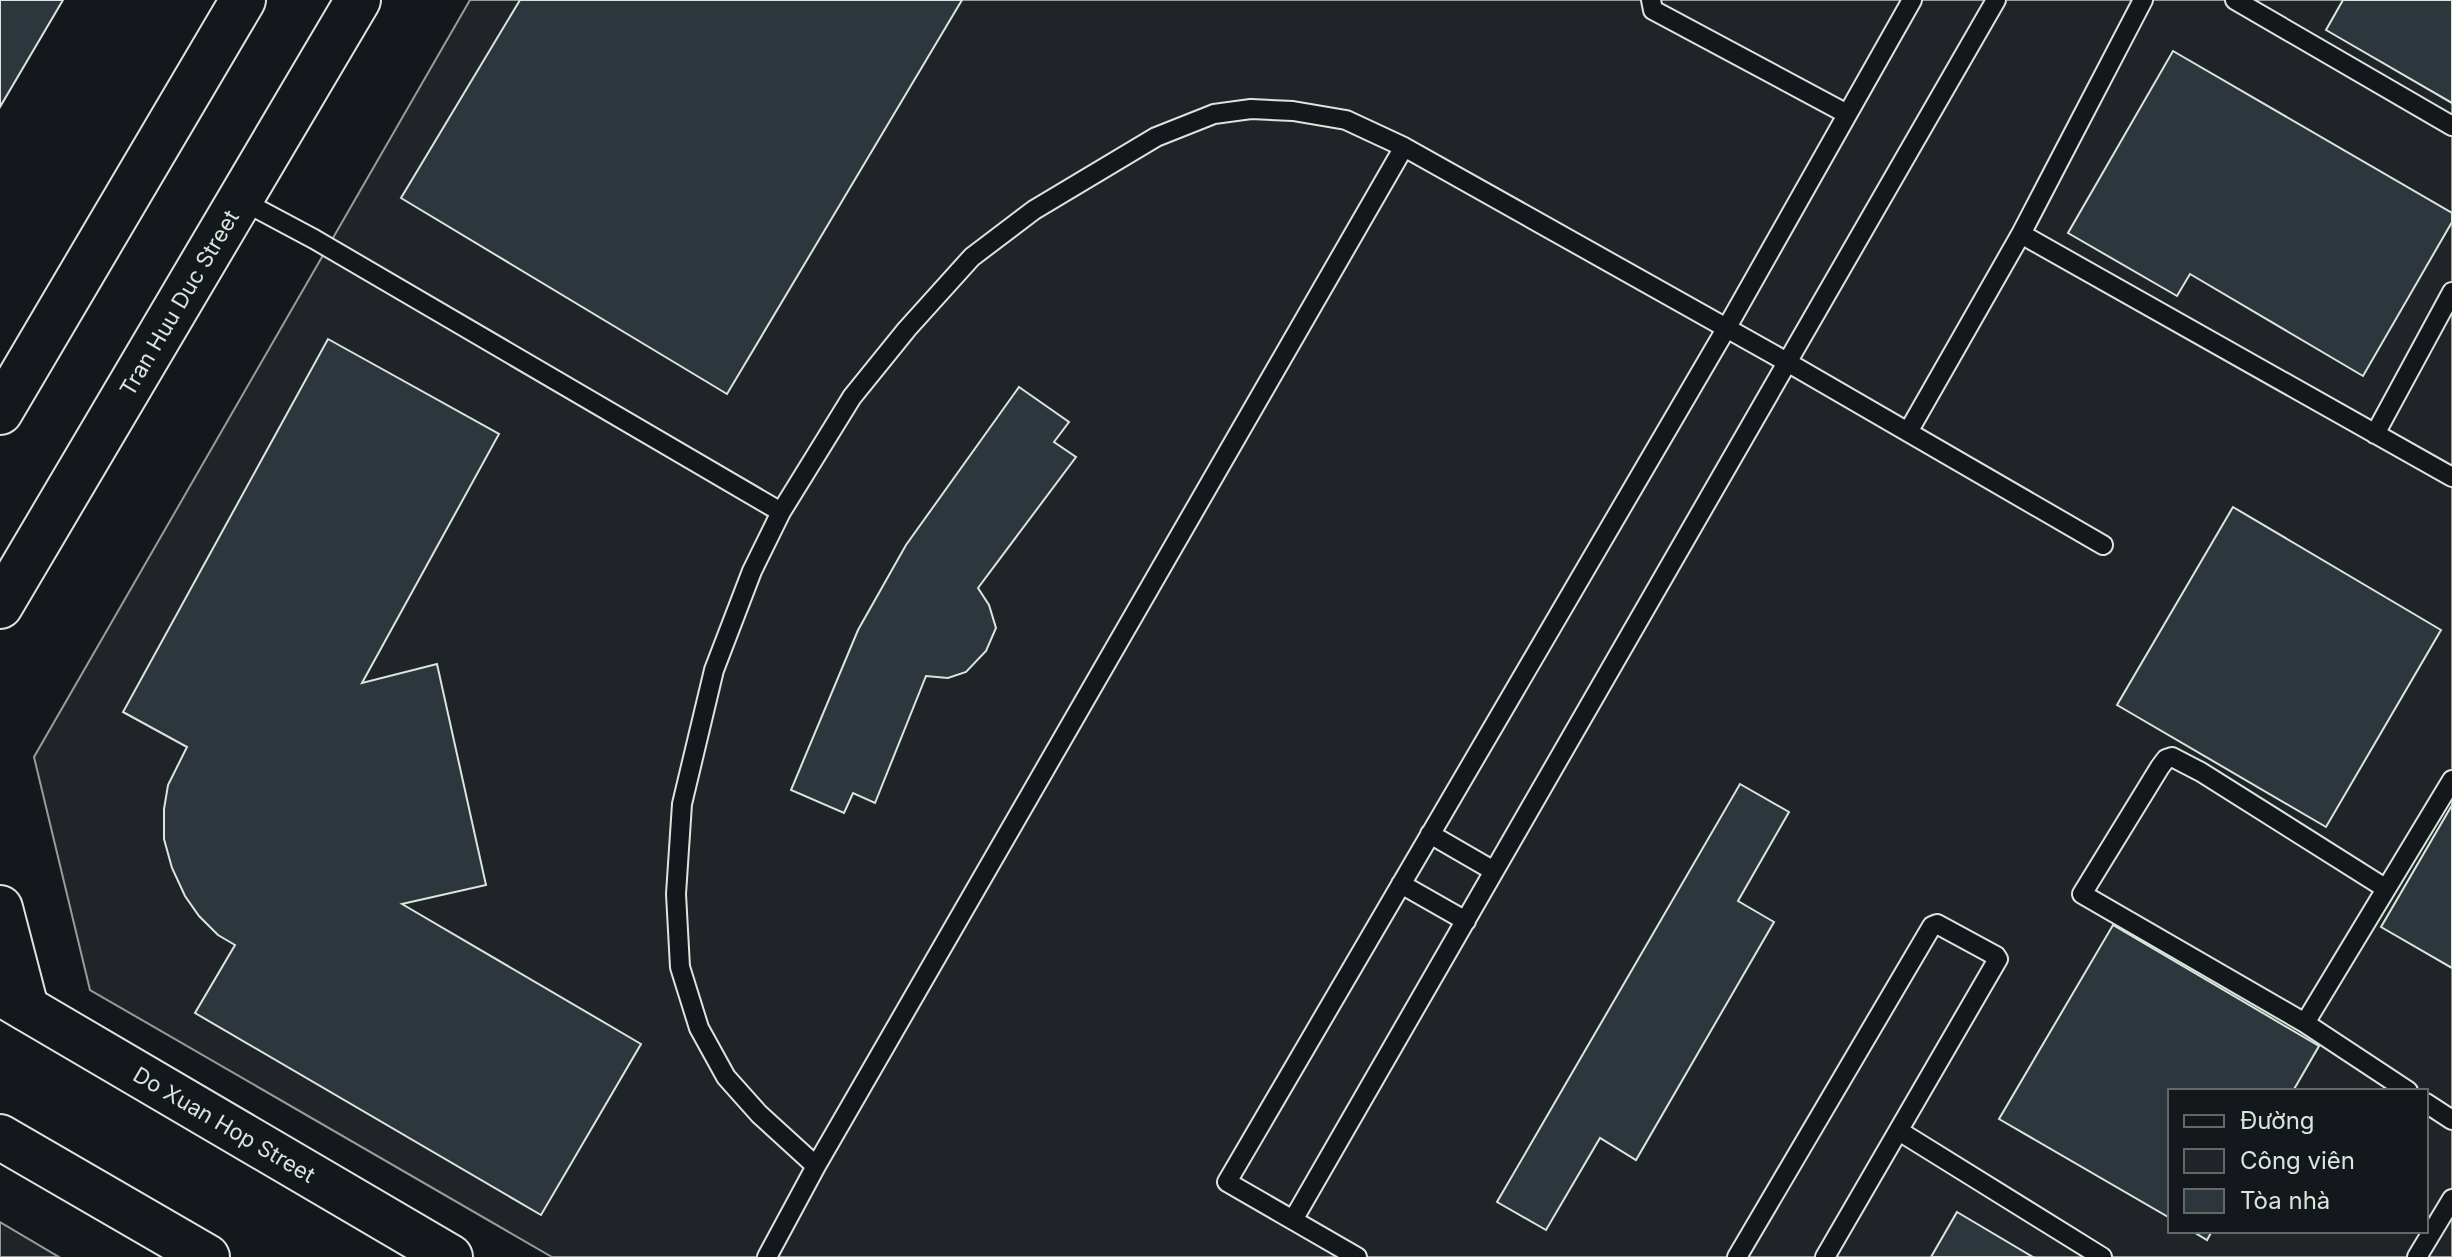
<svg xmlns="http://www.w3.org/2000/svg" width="2452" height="1257" font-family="Inter,sans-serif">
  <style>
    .green { fill: #202428; stroke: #939e99; stroke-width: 2; fill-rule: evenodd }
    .building { fill: #2c363c; stroke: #d8e6dc; stroke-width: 2 }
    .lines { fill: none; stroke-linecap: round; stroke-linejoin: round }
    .service-casing { stroke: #d8e6dc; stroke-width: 22 }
    .tertiary-casing { stroke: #d8e6dc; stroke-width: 48 }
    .secondary-casing { stroke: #d8e6dc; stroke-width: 48 }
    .service { stroke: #14181c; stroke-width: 18 }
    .tertiary { stroke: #14181c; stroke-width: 44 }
    .secondary { stroke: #14181c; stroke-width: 44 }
    .labels { text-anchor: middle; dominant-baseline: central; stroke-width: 6; stroke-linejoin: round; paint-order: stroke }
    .street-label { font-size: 22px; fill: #d8e6dc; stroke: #14181c }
  </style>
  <rect width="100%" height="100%" fill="#14181c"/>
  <path class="green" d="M470,0H2452V1257H552L90,990L34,757ZM2170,1091H2426V1231H2170Z
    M0,1222L59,1257H0Z"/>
  <path class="building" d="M0,0H63L0,107Z
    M520,0H962L727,394L401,198Z
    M2343,0H2452V103L2326,30Z
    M2173,51L2452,213V222L2363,376L2190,274L2177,296L2068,233Z
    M328,339L499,434L362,683L437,664L486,885L402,904L641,1044L541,1215L195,1013L235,945L218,935L199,916L185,896L172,868L164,839V809L168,785L187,747L123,712Z
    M1019,387L1069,422L1054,442L1076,457L978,588L989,605L996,628L986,651L966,672L948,678L926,676L875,803L853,793L844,813L791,790L858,630L906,545Z
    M2233,507L2441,630L2326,827L2117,705Z
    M1740,784L1789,812L1738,901L1774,922L1636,1160L1600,1138L1546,1230L1497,1202Z
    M2452,805V968L2381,927Z
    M2113,925L2319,1046L2293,1091H2170V1218L1999,1119Z
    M1957,1212L2033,1257H1931Z
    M2192,1231H2212L2207,1240Z"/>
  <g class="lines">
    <defs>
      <path id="service" d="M1651,0L1653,10L1847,114
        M2143,0L2021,234L2452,477
        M2235,0L2452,126
        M241,200L314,239L781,512
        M1908,432L2021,234
        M2375,434L2452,292
        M1430,834L1494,871
        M1401,884L1466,921
        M2385,888L2201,772L2172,757L2166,759L2160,767L2082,894L2305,1023L2452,780
        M2305,1023L2408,1091
        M2426,1103L2452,1120
        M1899,1131L2102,1257
        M816,1166L759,1114L726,1077L699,1028L680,967L676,894L682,804L714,670L752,571L781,512L852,397L907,329L972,257L1034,210L1156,137L1214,114L1251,109L1293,111L1346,120L1404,147L1787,362L2103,545
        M1293,1220L1996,0
        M767,1257L816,1166L1404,147
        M1357,1257L1227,1182L1726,329L1912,0
        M1737,1257L1932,926L1937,924L1996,956L1998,959L1825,1257
        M2417,1257L2452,1199"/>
      <g id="tertiary">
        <path id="s1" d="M0,993L450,1257"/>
        <path d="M0,1137L207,1257"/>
      </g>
      <g id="secondary">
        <path d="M0,412L243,0"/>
        <path id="s2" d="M0,606L358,0"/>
        <path d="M0,908L26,1008"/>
      </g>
    </defs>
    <use href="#service" class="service-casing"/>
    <use href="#tertiary" class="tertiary-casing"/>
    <use href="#secondary" class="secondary-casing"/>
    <use href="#service" class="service"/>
    <use href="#tertiary" class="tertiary"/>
    <use href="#secondary" class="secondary"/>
  </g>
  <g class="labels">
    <g class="street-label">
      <text stroke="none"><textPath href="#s2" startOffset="352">Tran Huu Duc Street</textPath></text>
      <text stroke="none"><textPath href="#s1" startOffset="260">Do Xuan Hop Street</textPath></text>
    </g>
  </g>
  <rect x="2168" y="1089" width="260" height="144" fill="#14181c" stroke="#626a69" stroke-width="2"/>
  <rect x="2184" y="1115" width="40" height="12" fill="#14181c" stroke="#626a69" stroke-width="2"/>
  <text x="2240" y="1129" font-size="24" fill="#d8e6dc">Đường</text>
  <rect x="2184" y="1149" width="40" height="24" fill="#202428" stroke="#626a69" stroke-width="2"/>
  <text x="2240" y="1169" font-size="24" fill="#d8e6dc">Công viên</text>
  <rect x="2184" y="1189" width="40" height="24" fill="#2c363c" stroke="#626a69" stroke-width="2"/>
  <text x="2240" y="1209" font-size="24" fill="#d8e6dc">Tòa nhà</text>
</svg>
